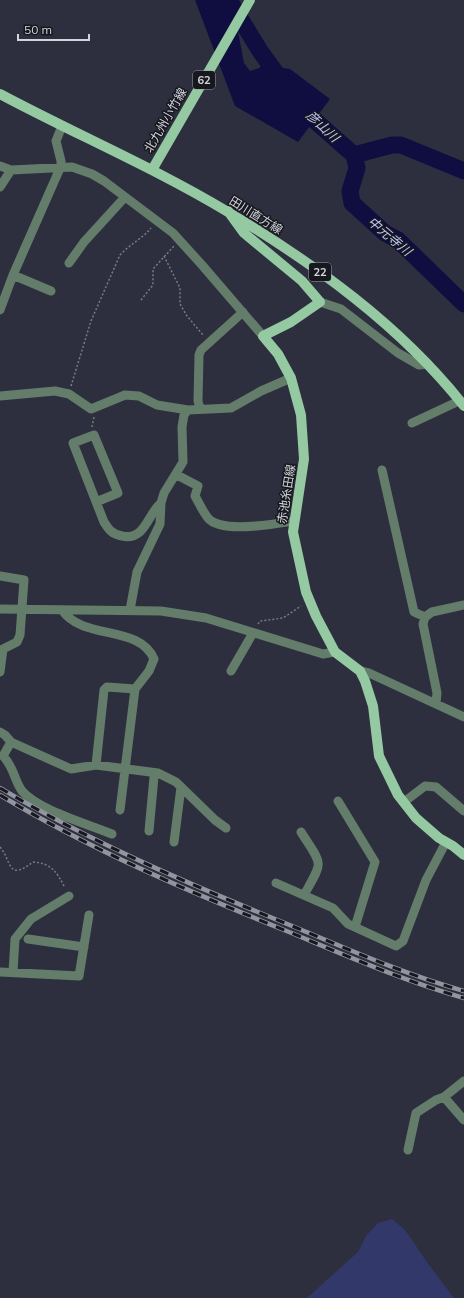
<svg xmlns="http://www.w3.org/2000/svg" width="464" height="1298" font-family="Mulish,'Noto Sans JP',sans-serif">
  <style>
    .green { fill: #32386a }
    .water { fill: #100e40 }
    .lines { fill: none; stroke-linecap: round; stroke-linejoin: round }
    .river { stroke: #100e40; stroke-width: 17 }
    .path { stroke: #787a86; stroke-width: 1.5; stroke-dasharray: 2 2; stroke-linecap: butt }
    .minor { stroke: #637d6a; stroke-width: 9 }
    .major { stroke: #94c9a2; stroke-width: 10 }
    .rail-casing { stroke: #92949f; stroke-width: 4.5 }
    .rail { stroke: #17181e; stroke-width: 3; stroke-dasharray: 9; stroke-linecap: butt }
    .labels { text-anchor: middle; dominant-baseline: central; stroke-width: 3; stroke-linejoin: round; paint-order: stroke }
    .shield { fill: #17181e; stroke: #9b9ca4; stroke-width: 1 }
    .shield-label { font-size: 11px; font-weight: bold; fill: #d3d5de }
    .street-label { font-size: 12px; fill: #d3d5de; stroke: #17181e }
    .water-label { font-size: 13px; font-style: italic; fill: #bdc7fa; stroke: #17181e }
  </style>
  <rect width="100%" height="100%" fill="#2d2f3e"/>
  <path class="green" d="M392,1219L405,1230L429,1265L454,1298H307L358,1252L366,1236L378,1223Z"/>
  <path class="water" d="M195,0H232L244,63L250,71L259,68L262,65L290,69L330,99L298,142L235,106Z"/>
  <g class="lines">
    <path class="river" d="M229,0L260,51L284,84
      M299,103L312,118L354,155
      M354,155L357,168L350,191L352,203L385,233L398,240L464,304
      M354,155L392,145H401L464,171"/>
    <path class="path" d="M164,256L180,288V304L187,316L203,335
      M141,300L153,285V269L174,246
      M71,386L91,321L120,255C130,244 142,239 151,228
      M92,427L94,417
      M258,624L260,621L283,618L301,606
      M0,847C12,861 7,882 33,862C51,863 57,872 65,888"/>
    <path class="minor" d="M0,166L11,170L72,167L92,174L104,181L173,233L202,265L263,336
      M0,187L11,170
      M69,263L84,242L125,197
      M13,275L51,291
      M320,302L341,309L398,353L419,365L428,364
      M0,310L13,275L61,166V161L56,141L62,126
      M0,396L55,391L69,394L91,409L125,395L139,396L157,405L188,410L231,408L261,391L291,378
      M200,409L198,401L199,355L201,350L243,312
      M412,423L459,401
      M382,470L414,612L425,617
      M177,475L198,486L195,496C199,503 203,512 208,518C221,534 275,524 294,521
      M96,502L118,493L94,435L73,443L104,522C109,530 112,534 122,536C145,541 147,515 161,503
      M0,576L24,580L20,635L17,642L3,649L0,672
      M0,609L161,611L206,618L323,654L335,652
      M62,610C83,641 139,624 154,659L149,671L135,689L120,810
      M130,610L137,572L160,524L161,503L164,493L183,462L182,427L184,415L188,410
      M231,671L253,633
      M360,671L369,673L464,717
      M436,703L437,693L423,624L425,617L432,612L464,605
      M0,732L5,735L11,742L71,769L96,765L158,773L176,782L215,820L226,828
      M11,742L3,756C14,767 14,780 22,791C38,810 88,824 112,834
      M96,765L104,690L107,687L135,689
      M338,801L375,862L355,927
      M404,802L425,786L436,787L464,811
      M149,831L154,777L158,773
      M301,832C323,867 324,859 304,895
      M174,842L181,787
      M276,883L333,908L348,924L396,946L403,941L426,880L446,842
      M28,939L84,947
      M0,972L79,976L89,915
      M13,972L15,939L31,919L69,896
      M464,1081L444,1097L464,1120
      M408,1150L416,1113L436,1100L444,1097"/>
    <path class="major" d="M0,94C75,134 155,168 228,212C315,264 401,326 464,406
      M152,170L250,0
      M228,211L244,233L302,281L320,302L291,322L263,336L278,354L291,378L301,415L304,459L293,532L306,592L316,616L335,652L360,671L365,681L373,706L379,756L398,795L416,818L439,838L453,846L464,855"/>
    <defs>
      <path id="rail" d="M0,788C94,844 196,887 297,928C352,951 407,975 464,991
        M0,795C91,850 190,892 289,932C347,956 404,981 464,998"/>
    </defs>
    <use href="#rail" class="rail-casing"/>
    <use href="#rail" class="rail"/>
  </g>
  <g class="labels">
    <g class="shield">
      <rect x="193" y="71" width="22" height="18" rx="3"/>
      <rect x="309" y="263" width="22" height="18" rx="3"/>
    </g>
    <g class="shield-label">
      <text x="204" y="80">62</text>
      <text x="320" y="272">22</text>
    </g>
    <g class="street-label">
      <text transform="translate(165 120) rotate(-60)">北九州小竹線</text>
      <text transform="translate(256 215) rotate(32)">田川直方線</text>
      <text transform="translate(286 494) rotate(-81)">赤池糸田線</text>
    </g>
    <g class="water-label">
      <text transform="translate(323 126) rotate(43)">彦山川</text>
      <text transform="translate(390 236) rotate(40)">中元寺川</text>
    </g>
  </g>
  <path d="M18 34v6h71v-6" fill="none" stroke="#d3d5de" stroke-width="2"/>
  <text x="24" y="34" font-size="12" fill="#d3d5de" stroke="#17181e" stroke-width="3" paint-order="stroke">50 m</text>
</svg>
